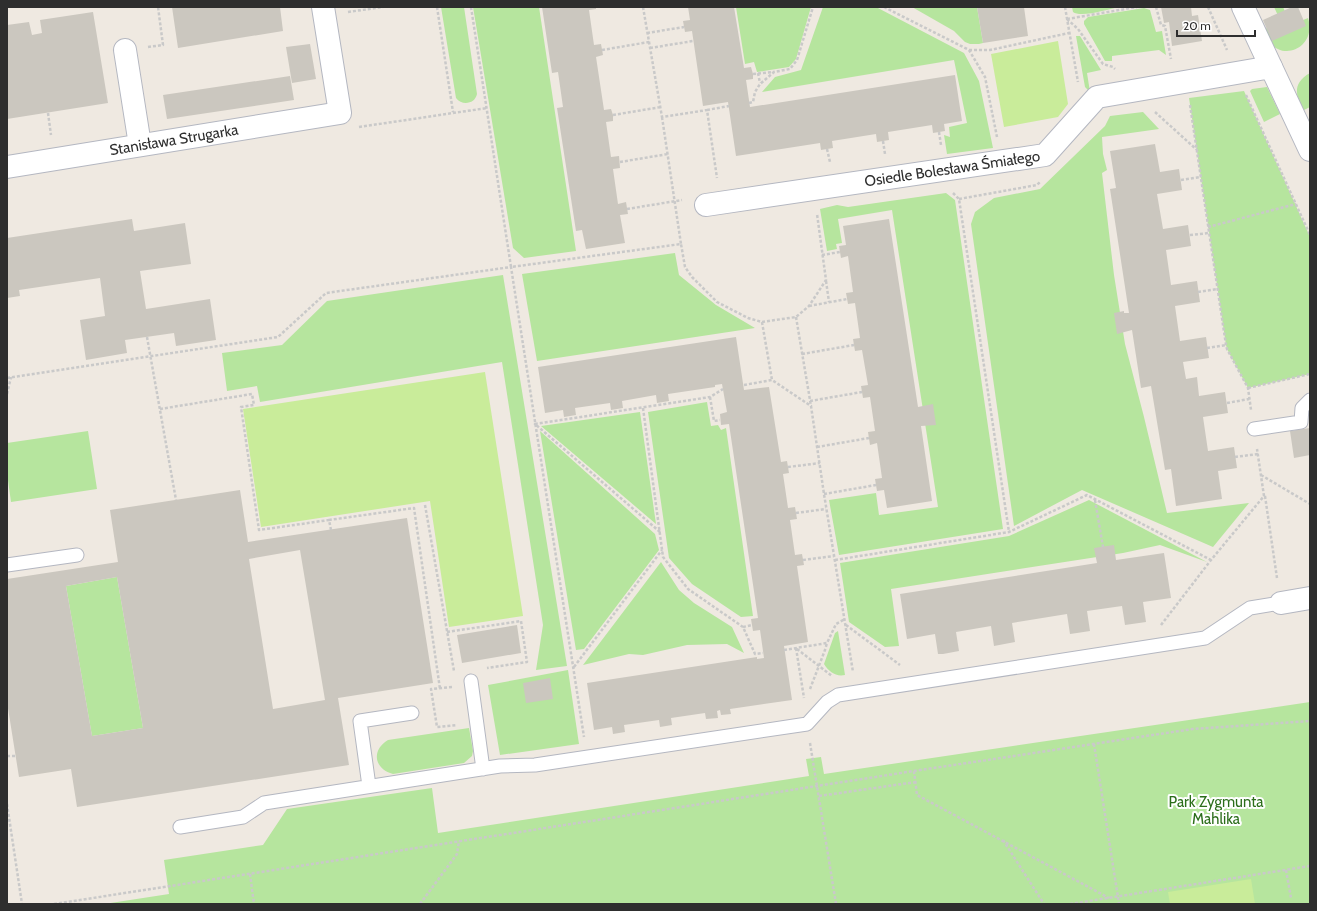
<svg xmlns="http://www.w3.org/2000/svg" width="1317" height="911" font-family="Cabin,sans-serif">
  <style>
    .green { fill: #b6e59e }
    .pitch { fill: #c9ec9a }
    .building { fill: #cbc7bf; fill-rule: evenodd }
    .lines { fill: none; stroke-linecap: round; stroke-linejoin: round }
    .service-casing { stroke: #b4b7c1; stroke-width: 15 }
    .minor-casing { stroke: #b4b7c1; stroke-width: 24 }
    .path { stroke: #c9c9c9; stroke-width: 2.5; stroke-dasharray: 3 2; stroke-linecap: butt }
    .service { stroke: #fff; stroke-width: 13 }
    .minor { stroke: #fff; stroke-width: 22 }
    .labels { text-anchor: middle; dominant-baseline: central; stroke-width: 4; stroke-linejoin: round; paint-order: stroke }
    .street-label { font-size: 15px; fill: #2e2e2e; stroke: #fff }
    .park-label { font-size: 15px; fill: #2c6e1b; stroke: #fff }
  </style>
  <rect width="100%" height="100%" fill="#efe9e1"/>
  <path class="green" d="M441,7H464L477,94C475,104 462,106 456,98Z
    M473,7H539L576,251L524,258L513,248Z
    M736,7H811L796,59L789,67L757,72L754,62L745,64Z
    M823,7H876L964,53L979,81L993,148L947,154L944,135L950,137L949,127L967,123L954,60L762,92L775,77L801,70Z
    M912,7H977L983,43L979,44H970L965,42L954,31Z
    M1072,7H1119C1109,9 1081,18 1073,12Z
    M1274,7H1283L1291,25L1308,18C1317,46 1284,63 1269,41C1267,37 1266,32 1265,29L1281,22Z
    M1144,8L1150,10L1156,32L1162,31L1166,55L1159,50L1112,56V61H1105L1084,24V21L1088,17Z
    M1076,36H1080L1101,70L1087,73L1090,92L1085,87Z
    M1310,73V107L1302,111C1296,95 1292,83 1310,73Z
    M1267,87L1280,114L1264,122L1250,91L1252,89Z
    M1244,91L1310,237V374L1248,388L1227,349L1226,345L1189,98Z
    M1143,112L1159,129L1102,137L1103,154L1107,170L1102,173L1114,275L1125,344L1144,417L1167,513L1249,503L1213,547L1082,490L1014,526L971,224L975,212L994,198L1040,189L1105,126L1110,116Z
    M946,193L955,200L1003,529L839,555L829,500L876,493L879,515L938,507L892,210L838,219L842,243L836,244L837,249L827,251L820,209L837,205L848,207Z
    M675,253L679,275L716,305L755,328L537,361L522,274Z
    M503,275L567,666L536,670L543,625L502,362L260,402L257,386L227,391L222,353L282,345L327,301Z
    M707,402L711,426L718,425L721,430L726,428L753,616L741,617L692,584L669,558L648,412Z
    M640,412L656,524L541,426Z
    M88,431L97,489L11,502L7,473V443Z
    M540,431L655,534L659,550L584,649L576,650Z
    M1089,500L1207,562L1160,545L1123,553L891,589L899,646L885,647L849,622L840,563L1009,536Z
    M661,562L679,590L694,603L732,627L744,653L727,644L687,645L643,655L629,654L583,665Z
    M117,577L143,728L92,736L66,586Z
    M838,631L845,675C836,677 829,672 824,664L835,633Z
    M568,670L579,744L500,755L488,685Z
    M1310,702V904H104L169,894L164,860L263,845L287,809L432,788L438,833L809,776L806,759L821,757L824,774Z
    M469,728L473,751L472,756L464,763L393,774C374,769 371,750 388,740Z"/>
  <path class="pitch" d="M1058,41L1068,104L1058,117L1004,127L991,54Z
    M485,372L523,616L449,627L430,501L261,527L243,409Z
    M1251,879L1255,904H1170L1168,892Z"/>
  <path class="building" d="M172,7H280L283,31L178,48Z
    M542,7H596V9L589,10L594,45L601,44L603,55L596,57L604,110L611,109L613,115V121L606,122L611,157L619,156L620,168L613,169L618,204L626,202L628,214L620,215L625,243L586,249L582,230L576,231L557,108L563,107L558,72L552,73Z
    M688,7H734L744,68L751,67L753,74V79L746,80L750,107L955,75L962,121L944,124L945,131L933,133L932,125L888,132L889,140L877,142L876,134L832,141L833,148L821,150L820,143L736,156L728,102L703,106L692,31L685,32L683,21L690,20Z
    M977,7H1024L1028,36L983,43Z
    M1161,7H1191L1192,16L1198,15L1202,41L1172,46L1169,22L1164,23Z
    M1292,7H1298L1306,26L1272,41L1263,20Z
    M93,12L108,103L7,119V25L29,22L32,35L42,33L40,20Z
    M310,44L316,79L292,83L286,47Z
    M290,76L294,100L167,119L163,95Z
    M1155,144L1160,172L1179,169L1182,190L1157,194L1163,229L1188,225L1191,246L1166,250L1171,285L1197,281L1200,302L1175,306L1180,341L1206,337L1209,358L1183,362L1186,379L1197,377L1199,396L1225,392L1228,413L1203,417L1208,451L1234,447L1237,468L1218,471L1222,499L1176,506L1171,469L1165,470L1151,386L1141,388L1132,330L1117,334L1114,313L1124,311V313H1129L1110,189L1116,188L1110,151Z
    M132,219L134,231L185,223L191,264L140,271L146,309L210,299L216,340L176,346L174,333L125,340L127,353L86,360L80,320L105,316L100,278L19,290L20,296L7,298V238Z
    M889,219L918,407L933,404L936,425L921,426L932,501L887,508L884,490L877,491L875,479L882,478L877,443L870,445L868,432L875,431L870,397L863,398L861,386L868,385L862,350L855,351L853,339L860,338L855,303L848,304L846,293L853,292L848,256L841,258L839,246L846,245L843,226Z
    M736,337L744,390L769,387L781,462L787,461L789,473L783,474L788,508L795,507L797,519L790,520L795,555L802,554L804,565L797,566L808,642L784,646L792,700L730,709L731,714L721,715L720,710L717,711L718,718L706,719L705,713L671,718L672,725L660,727L659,720L624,725L625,732L613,734L612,727L594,730L587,683L757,657V659L764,658L760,630L753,631L751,619L758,618L729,424L721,425L720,414L727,412L722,384L715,385V387L668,394L669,401L657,403L656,395L622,401L623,408L611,410L610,403L575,408L576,415L564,417L563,410L545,413L538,367Z
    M1310,428V455L1294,458L1290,431Z
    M240,490L248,542L407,518L433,683L338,698L349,765L77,807L71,769L19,777L7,702V579L118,562L110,510ZM300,550L325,700L273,709L249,559ZM117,577L143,728L92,736L66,586Z
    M1114,545L1116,560L1164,553L1171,598L1143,602L1146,622L1125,625L1122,606L1087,611L1090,631L1077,633L1070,634L1067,614L1012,623L1015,642L994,646L991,626L956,632L959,651L943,654H938L935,634L907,639L900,594L1097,563L1094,548Z
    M517,625L521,653L462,663L457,635Z
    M550,678L553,699L526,703L523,683Z"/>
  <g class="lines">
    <defs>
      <path id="service" d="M1254,429L1301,422L1302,408L1310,400
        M7,565L77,555
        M471,681L483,769
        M369,786L360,721L412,713
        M180,827L243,817L264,803L500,766L535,765L807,724L827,702L838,695L1205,638L1250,608L1281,603"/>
      <g id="minor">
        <path d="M1243,7L1271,67"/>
        <path d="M125,50L140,145"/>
        <path id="s1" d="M7,167L340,113L323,7"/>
        <path id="s2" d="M706,205L1045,155L1097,97L1271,67L1310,150"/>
        <path d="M1281,603L1310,598"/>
      </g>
    </defs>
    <use href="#service" class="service-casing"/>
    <use href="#minor" class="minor-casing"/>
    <path class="path" d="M437,7L453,112
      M471,7L511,267L681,244L685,267L692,277L717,302L748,318L762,322L796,317L809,306L826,280L817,214
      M643,7L662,117L707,110L717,178
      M884,7L969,50L985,77L997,137
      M1065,7L1078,82
      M1156,7L1161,25L1165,26L1171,59
      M1208,7L1227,50
      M348,12L383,7
      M1067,19L1078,29L1103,64L1113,67L1115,69
      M1067,19L1137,7
      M647,33L684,27
      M148,47L163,45L158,7
      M650,48L693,41
      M602,50L649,42
      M969,50H990L1069,33
      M758,73L760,83
      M753,74L774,72
      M1246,95L1310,235
      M749,103L753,102L755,92L760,84L774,72L790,69L797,60L813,7
      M1190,105L1226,345L1227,349L1248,388L1251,410
      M707,110L729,106
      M1155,112L1197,150
      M48,113L51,135
      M613,115L661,107
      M662,117L681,244
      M359,127L487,108
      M939,132L941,145
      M883,141L885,154
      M827,149L830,162
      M620,162L668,154
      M1181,180L1201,177
      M953,193L959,199L1009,532
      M959,199L1037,185L1041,181
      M627,209L682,200
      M1208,227L1296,204
      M1190,235L1209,233
      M822,255L840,252
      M826,281L829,302
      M1198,292L1218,289
      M809,306L847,299
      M796,317L811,406
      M762,322L772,380
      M147,337L176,500
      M1207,348L1226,345
      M802,354L854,345
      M7,378L278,337L326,293L511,267L584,737
      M744,385L772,380L811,406L824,494L853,672
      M1248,388L1310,374
      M7,394L11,377
      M710,397L714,421L720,420
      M810,401L862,392
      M1227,403L1249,399
      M643,408L663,557L688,589L743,627L755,654L763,653
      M160,409L252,394L254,405L241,407L259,530L329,520
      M817,447L869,438
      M1235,457L1258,454
      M788,467L820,463
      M1261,475L1310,504
      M824,494L876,485
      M1265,496L1277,578
      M1095,500L1103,547
      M425,505L454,671
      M796,513L826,509
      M331,530L329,520L414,508L440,689
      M660,532L535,424L710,397L723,389
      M803,560L834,556
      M835,560L1009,532L1087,495L1211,560
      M846,625L900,665
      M1161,625L1211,560L1264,496L1257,449
      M743,627L752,625
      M447,632L521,621L527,662L487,668
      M796,648L804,698
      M797,649L832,676
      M784,650L827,643L836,624L845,619
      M574,667L662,550
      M452,687L431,689L437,727L457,725
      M810,689L825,650L827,643
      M810,743L836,904
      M1094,744L1119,904
      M7,756H15
      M914,771L917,795L1109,898
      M819,796L916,782
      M7,804L22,904
      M1003,840L1044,904
      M1286,870L1291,898
      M250,874L254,904
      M54,904L914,771L1193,729L1310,721
      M420,904L457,854L459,841
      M1070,904L1310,866"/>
    <use href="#service" class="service"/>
    <use href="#minor" class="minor"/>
  </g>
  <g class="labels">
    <g class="street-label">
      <text stroke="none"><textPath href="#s1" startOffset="169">Stanisława Strugarka</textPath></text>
      <text stroke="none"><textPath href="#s2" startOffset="249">Osiedle Bolesława Śmiałego</textPath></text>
    </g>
    <g class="park-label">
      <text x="1216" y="802">Park Zygmunta<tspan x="1216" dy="17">Mahlika</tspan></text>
    </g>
  </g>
  <rect width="1317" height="911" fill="none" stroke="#2e2e2e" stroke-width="16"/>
  <path d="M1177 30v6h78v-6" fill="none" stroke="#2e2e2e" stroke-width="2"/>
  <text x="1183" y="30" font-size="12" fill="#2e2e2e" stroke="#ffffff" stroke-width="3" paint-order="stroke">20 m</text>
</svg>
